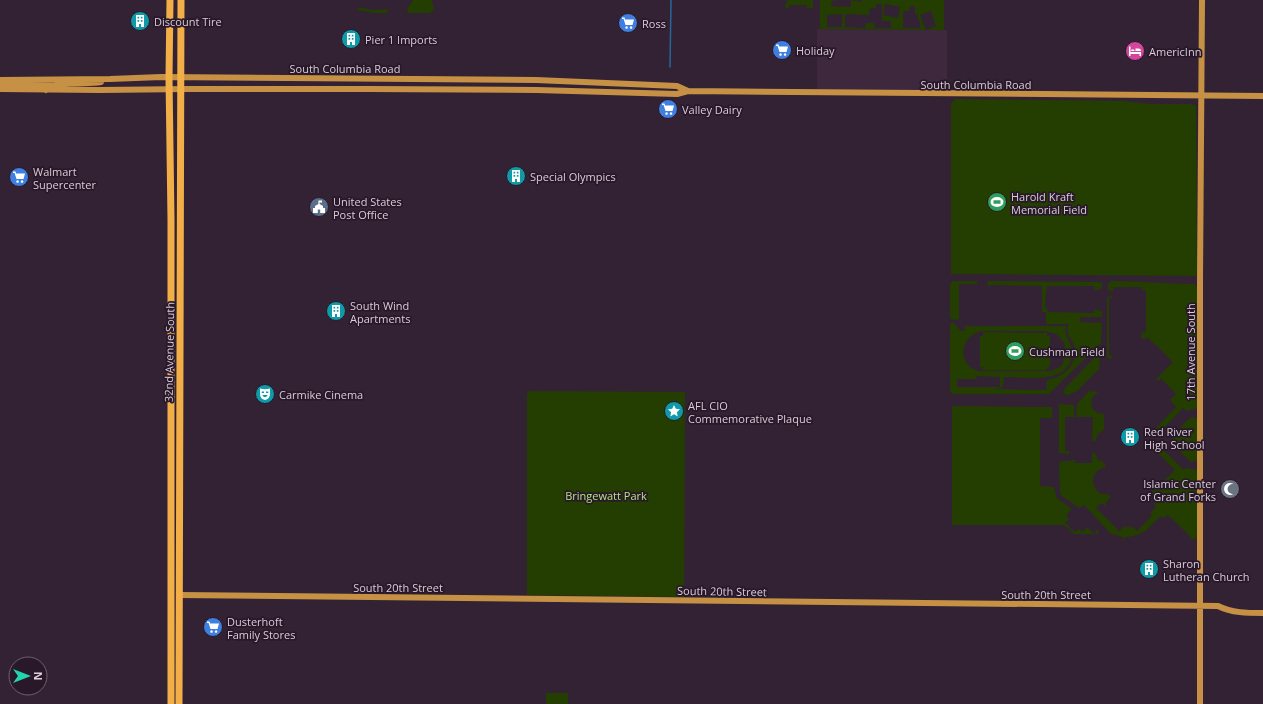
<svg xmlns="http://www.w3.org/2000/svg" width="1263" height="704" font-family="'Open Sans',sans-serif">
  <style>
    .built { fill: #3e283e }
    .green { fill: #233e00; fill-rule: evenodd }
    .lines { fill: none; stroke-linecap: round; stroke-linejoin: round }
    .stream { stroke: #26679b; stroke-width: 1.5 }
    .secondary { stroke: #c69145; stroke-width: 6 }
    .primary { stroke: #f2ae47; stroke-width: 7 }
    .labels { text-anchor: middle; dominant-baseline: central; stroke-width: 3.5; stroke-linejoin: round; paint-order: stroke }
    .poi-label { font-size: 11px; fill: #d8cdd8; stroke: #291829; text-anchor: start }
    .street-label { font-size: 11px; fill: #d8cdd8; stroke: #291829 }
    .park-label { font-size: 11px; fill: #b1e382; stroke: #291829 }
  </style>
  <rect width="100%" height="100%" fill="#323"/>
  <path class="built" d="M817,29L947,30V94L817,92Z"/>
  <path class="green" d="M413,0H432L434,10L430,13H408L407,9Z
    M787,0H813V8L807,9V5H789V8H785V4H787Z
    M820,0H839L832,1L831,6L851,7V0L862,2V0H944V30L820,29ZM877,4H882V21H891V28H875L874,23H866L865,28L845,27V14L869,15L870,8H876ZM885,4L900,7L898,18L883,15ZM910,6H915V14L918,15V20H920V28H903V11H909ZM931,11L936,26L926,30L920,15ZM842,14V27H827V15Z
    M359,7L373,10L387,9L388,12L387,13H375L357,10Z
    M955,99L1124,101L1150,104H1192L1196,106L1197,274L1196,276L951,274V104Z
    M953,281H977V284H959V320L950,319V284Z
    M988,281L1099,282L1102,283V288L1098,290H1095L1094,286H1047V289L1046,291L1045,307L1047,309L1048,312L1094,313V309L1102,311V317H1080V322L1102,323L1101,343L1049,394H952L950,390V323H954L961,331H964L965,326H1066C1066,329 1065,333 1066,335C1069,342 1072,345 1072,353C1071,385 1026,377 1004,377L1003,385L1002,388H997V389L1046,390L1047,380C1064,377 1079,364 1074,345C1073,341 1069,337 1068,334C1067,331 1068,327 1068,324H1046V312H1042V286L989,285L988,287L987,286ZM983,331H1044L1056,334L1064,342L1066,353L1062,365L1058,368L1051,371H978C955,363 961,334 983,331ZM977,376L1000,377V387H957V379H976Z
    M1111,281C1139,281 1167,284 1195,284L1197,287V408L1187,411L1183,408L1157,435L1153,431L1176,407L1170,400L1176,394L1161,378L1158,381L1156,379L1173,362L1155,344H1154L1147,337L1144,340L1141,337V333L1146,331V291L1142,290L1141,287H1114L1113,291H1109L1108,289V284Z
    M1109,296L1113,297L1112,298H1109V355L1113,356L1111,359L1108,358L1107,357V298Z
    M983,332L1047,333V336H1050V367H1047V370H983V367H980V336H983Z
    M1095,357H1098L1100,360L1099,369L1077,391L1069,395L1063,393L1064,389Z
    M1090,390L1092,392L1093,391L1095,392L1096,391L1098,393C1091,396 1090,402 1093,409L1097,413L1104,414V430L1098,434L1095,441H1092L1093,417H1076L1077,404Z
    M530,391L685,392L684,597L527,595V394Z
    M1059,404L1074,405V417H1066L1065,421V451H1069V454L1059,453Z
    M952,406L1052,407V418H1040V486L1054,487L1057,498L1072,509L1066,515L1069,519L1065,523L1075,532L1079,529L1083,532L1087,527L1094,534L1097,530H1098V534H1074L1064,525H952Z
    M1191,417L1197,418V460L1191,462L1175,447L1172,440L1175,433Z
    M1156,443L1184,470L1186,468L1197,470V538L1189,540L1191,537L1168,515L1163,518L1161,516C1148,528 1143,537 1125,537L1124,540H1123V537L1111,534L1084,505L1079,508L1063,497L1060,493L1059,462L1075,460V463H1092V453H1095L1098,460L1105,463V467C1091,471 1089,486 1101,494H1108L1111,497L1105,503L1106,504L1105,506L1101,503L1096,508L1119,531L1124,526L1126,528L1128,526L1130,528L1132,526L1137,531L1152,516L1150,513L1156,507L1154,504L1157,501L1150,494L1175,470L1152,447Z
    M546,693H568V704H546Z"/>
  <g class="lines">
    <path class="stream" d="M670,67L671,0"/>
    <path class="secondary" d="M0,80L110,79L161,77L536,80L677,86L688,91
      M0,85H43L47,84L53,80
      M0,89L100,90L189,89H369L537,90L677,94L688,91L1263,96
      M46,90C58,80 85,85 101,82
      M180,595L1218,606C1232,613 1247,613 1263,613
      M1200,704V280L1202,0"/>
    <path class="primary" d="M170,0L169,78L171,220V704
      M179,704L181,0"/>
  </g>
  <defs>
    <symbol id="building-disc" viewBox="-11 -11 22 22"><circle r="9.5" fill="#0f9aa8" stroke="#291829"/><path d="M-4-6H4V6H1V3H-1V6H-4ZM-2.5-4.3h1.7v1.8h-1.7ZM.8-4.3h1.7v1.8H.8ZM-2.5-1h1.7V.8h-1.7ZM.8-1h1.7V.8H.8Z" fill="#fff"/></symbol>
    <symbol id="supermarket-disc" viewBox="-11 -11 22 22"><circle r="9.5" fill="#3f7fe0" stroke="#291829"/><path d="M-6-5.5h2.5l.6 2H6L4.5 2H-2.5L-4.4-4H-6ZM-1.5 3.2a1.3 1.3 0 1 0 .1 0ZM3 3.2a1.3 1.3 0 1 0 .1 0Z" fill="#fff"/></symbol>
    <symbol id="hotel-disc" viewBox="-11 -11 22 22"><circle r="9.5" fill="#d1479c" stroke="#291829"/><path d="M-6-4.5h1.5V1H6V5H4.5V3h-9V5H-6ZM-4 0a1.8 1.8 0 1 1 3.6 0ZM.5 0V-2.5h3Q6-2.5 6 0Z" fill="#fff"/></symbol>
    <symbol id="stadium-disc" viewBox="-11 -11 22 22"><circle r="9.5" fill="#2e9e5b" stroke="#291829"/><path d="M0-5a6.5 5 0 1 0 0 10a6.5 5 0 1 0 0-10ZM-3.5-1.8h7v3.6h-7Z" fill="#fff"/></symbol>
    <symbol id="civic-disc" viewBox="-11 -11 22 22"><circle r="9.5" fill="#5c6f8a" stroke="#291829"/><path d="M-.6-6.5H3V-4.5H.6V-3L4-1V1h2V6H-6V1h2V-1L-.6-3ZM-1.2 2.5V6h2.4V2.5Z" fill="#fff"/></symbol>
    <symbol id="theatre-disc" viewBox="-11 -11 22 22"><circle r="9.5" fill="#0f9aa8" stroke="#291829"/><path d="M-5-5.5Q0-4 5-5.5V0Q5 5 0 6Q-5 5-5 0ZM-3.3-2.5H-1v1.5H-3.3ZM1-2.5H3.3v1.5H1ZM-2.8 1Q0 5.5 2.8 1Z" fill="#fff"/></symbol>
    <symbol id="sight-disc" viewBox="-11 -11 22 22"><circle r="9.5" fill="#0f9aa8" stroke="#291829"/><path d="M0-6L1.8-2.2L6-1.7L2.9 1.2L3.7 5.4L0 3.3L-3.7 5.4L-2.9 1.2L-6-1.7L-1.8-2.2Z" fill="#fff"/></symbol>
    <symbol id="mosque-disc" viewBox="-11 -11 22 22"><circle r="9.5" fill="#6b7280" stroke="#291829"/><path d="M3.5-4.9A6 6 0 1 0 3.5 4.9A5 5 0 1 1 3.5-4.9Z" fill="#fff"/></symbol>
  </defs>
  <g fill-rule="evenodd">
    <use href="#building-disc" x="129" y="10" width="22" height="22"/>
    <use href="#supermarket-disc" x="617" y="12" width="22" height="22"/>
    <use href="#building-disc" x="340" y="28" width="22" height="22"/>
    <use href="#supermarket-disc" x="771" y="39" width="22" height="22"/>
    <use href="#hotel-disc" x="1124" y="40" width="22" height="22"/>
    <use href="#supermarket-disc" x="657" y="98" width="22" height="22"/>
    <use href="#building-disc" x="505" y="165" width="22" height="22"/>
    <use href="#supermarket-disc" x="8" y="166" width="22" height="22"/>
    <use href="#stadium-disc" x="986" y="191" width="22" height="22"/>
    <use href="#civic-disc" x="308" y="196" width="22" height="22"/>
    <use href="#building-disc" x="325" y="300" width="22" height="22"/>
    <use href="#stadium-disc" x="1004" y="340" width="22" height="22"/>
    <use href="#theatre-disc" x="254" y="383" width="22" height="22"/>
    <use href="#sight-disc" x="663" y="400" width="22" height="22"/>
    <use href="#building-disc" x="1119" y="426" width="22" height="22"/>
    <use href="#mosque-disc" x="1219" y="478" width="22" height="22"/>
    <use href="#building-disc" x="1138" y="558" width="22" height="22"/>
    <use href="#supermarket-disc" x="202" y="616" width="22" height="22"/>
  </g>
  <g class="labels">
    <g class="poi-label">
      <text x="154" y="21">Discount Tire</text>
      <text x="642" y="23">Ross</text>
      <text x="365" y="39">Pier 1 Imports</text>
      <text x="796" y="50">Holiday</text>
      <text x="1149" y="51">AmericInn</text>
      <text x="682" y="109">Valley Dairy</text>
      <text x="33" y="171">Walmart<tspan x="33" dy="13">Supercenter</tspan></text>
      <text x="530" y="176">Special Olympics</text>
      <text x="1011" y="196">Harold Kraft<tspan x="1011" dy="13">Memorial Field</tspan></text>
      <text x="333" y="201">United States<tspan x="333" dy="13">Post Office</tspan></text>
      <text x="350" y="305">South Wind<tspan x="350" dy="13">Apartments</tspan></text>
      <text x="1029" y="351">Cushman Field</text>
      <text x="279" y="394">Carmike Cinema</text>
      <text x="688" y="405">AFL CIO<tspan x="688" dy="13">Commemorative Plaque</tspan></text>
      <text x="1144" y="431">Red River<tspan x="1144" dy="13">High School</tspan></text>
      <text x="1216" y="483" text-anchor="end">Islamic Center<tspan x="1216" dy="13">of Grand Forks</tspan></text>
      <text x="1163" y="563">Sharon<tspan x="1163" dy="13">Lutheran Church</tspan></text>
      <text x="227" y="621">Dusterhoft<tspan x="227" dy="13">Family Stores</tspan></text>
    </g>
    <g class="street-label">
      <text x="345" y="68">South Columbia Road</text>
      <text x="976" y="84">South Columbia Road</text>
      <text transform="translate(169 352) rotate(-89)">32nd Avenue South</text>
      <text transform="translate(1190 352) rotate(-90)">17th Avenue South</text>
      <text x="398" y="587">South 20th Street</text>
      <text transform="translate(722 591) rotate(1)">South 20th Street</text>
      <text x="1046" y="594">South 20th Street</text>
    </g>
    <g class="park-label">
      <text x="606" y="495">Bringewatt Park</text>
    </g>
  </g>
  <g transform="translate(28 676) rotate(90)"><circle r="19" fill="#291829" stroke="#6f606f"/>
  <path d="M0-3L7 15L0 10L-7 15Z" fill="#22d5af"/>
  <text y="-6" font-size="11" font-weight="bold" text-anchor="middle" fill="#d8cdd8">N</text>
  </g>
</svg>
